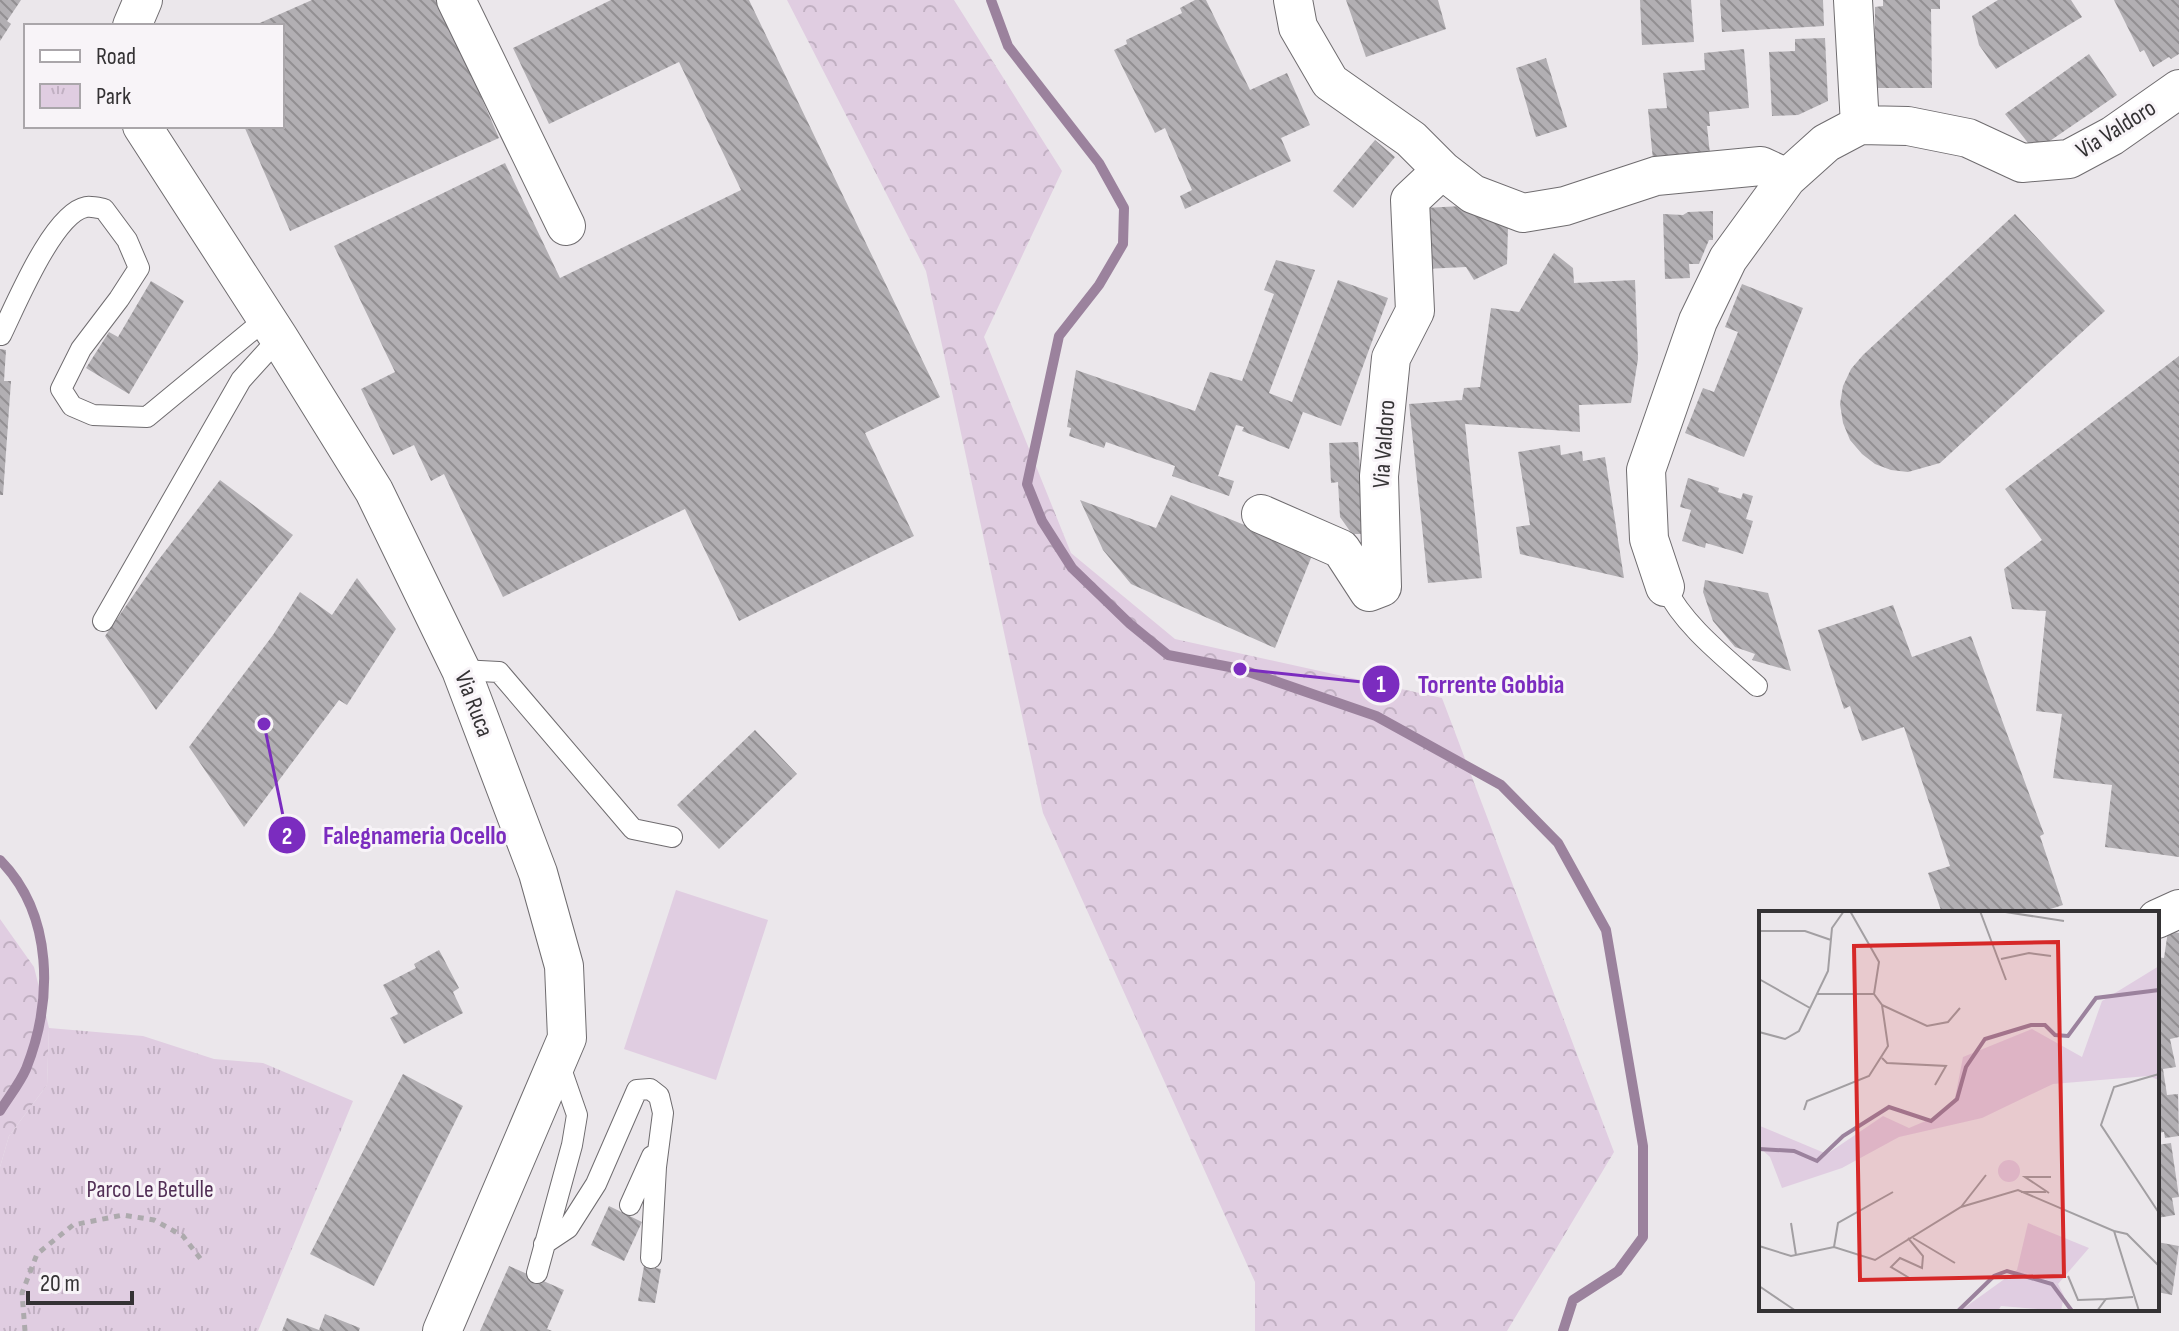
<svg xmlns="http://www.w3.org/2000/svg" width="2179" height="1331" font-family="'Sofia Sans Condensed',sans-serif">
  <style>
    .green { fill: #e0cde1 }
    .forest { fill: url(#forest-crowns) }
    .park { fill: url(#park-tufts) }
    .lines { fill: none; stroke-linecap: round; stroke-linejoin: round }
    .stream { stroke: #9b829d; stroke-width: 10 }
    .building { fill: url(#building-back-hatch) }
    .lane-casing { stroke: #6f6c6f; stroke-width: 22 }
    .street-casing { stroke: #6f6c6f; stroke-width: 40 }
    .path { stroke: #adaaad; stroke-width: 5; stroke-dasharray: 6 6; stroke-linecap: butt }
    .lane { stroke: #fff; stroke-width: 20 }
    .street { stroke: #fff; stroke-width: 38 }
    .labels { text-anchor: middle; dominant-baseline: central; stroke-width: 6; stroke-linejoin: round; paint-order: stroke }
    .street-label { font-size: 24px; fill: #343234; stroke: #f8f4f8 }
    .park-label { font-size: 24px; fill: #522f56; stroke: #f8f4f8 }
    .inset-river { fill: none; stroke: #9b829d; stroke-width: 4 }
    .inset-road { fill: none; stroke: #a29fa2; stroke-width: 2 }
    .view { fill: #d62828; fill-opacity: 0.15; stroke: #d62828; stroke-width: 4 }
    .inset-edge { fill: none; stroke: #343234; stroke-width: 4 }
    .leader { fill: none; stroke: #7b2cbf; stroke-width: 3 }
    .callout-dot { fill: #7b2cbf; stroke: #f8f4f8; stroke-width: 3 }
    .mark-label { font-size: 24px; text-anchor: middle; font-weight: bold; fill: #fff }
    .callout-label { font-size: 26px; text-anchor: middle; font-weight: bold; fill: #7b2cbf; stroke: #f8f4f8; stroke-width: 6; stroke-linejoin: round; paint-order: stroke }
  </style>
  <defs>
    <pattern id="forest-crowns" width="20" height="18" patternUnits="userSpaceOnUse" patternTransform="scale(2)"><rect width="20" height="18" fill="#e0cde1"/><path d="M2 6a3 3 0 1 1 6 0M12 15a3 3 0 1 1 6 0" fill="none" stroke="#c1b0c2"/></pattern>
    <pattern id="park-tufts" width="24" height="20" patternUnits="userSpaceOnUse" patternTransform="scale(2)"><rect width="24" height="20" fill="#e0cde1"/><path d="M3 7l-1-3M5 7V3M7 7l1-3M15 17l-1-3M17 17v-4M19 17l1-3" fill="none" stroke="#c1b0c2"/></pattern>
    <pattern id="building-back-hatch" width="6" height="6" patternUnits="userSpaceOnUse" patternTransform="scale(2)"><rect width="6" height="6" fill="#b2afb3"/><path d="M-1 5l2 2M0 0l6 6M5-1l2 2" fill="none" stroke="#928f92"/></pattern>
  </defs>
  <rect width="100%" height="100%" fill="#ebe7eb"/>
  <path class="green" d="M676,890L768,920L716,1080L624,1049Z"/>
  <path class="forest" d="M787,0H954L1062,171L984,337L1071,553L1175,639L1442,698L1614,1152L1507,1331H1255V1282L1043,813L926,271Z
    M0,919L34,967L49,1028L47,1085L9,1136L0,1167Z"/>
  <path class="park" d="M49,1028L143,1036L214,1059L263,1063L353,1101L258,1331H0V1167L9,1136L47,1085Z"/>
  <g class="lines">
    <path class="stream" d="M991,0L1008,46L1099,163L1124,208L1123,244L1099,285L1059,336L1027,484L1042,521L1072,568L1130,624L1168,655L1240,669L1376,716L1501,785L1558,843L1606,930L1643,1146V1237L1618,1271L1573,1300L1563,1331
      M0,860C54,915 53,1001 26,1069C20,1083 8,1098 0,1111"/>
  </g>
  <path class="building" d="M0,0H21L7,21L11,24L0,41Z
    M312,0H439L499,138L290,231L244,126H282V26H253Z
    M611,0H749L940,397L865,433L914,536L739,621L685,509L503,597L444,474L431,481L414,445L393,455L361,389L395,372L334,246L505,163L560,278L741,190L679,62L549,124L513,48Z
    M1195,0H1206L1250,90L1287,73L1310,125L1281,138L1291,161L1185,209L1180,196L1192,190L1165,128L1155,133L1114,50L1127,44L1126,40L1182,13L1180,8Z
    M1346,0H1438L1446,29L1366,57Z
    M1640,0H1691L1694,42L1642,45Z
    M1720,0H1823L1824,26L1722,32Z
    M1883,0H1940V9H1931L1932,88H1875V7L1883,6Z
    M1998,0H2071L2082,17L1996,69L1979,45L1972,16Z
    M2114,0H2179V54L2171,59L2169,57L2153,67L2144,50L2140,52Z
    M1825,38L1828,101L1798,115L1772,116L1769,52L1795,51V39Z
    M1744,49L1749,108L1709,112L1710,126H1707L1710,154L1653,160L1648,109L1667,108L1663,73L1705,70L1704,53Z
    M2089,54L2117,95L2041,147L2029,144L2005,114Z
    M1546,58L1567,127L1536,137L1516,68Z
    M1375,140L1395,157L1353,208L1333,191Z
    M1462,206L1508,227L1507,264L1474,280L1466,267L1425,269L1424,208Z
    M1713,211V240H1709L1699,264H1689L1690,278L1665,279L1663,214L1683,215L1688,212Z
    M2015,214L2105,311L1940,463L1908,472L1891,470L1875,464L1862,454L1850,440L1843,423L1840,404L1843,386L1851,369L1863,355Z
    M1554,253L1573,268L1574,283L1635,280L1638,359L1631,403L1579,405L1580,432L1465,424L1482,578L1428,583L1409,404L1462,400L1464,388L1480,387L1491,308L1519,312Z
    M1276,260L1315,270L1269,393L1292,402L1338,280L1388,298L1341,426L1303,412L1289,449L1242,431L1244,427L1236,425L1218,476L1234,481L1229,496L1172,476L1175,466L1106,442L1104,448L1069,436L1071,428L1067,427L1076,370L1195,411L1210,372L1242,381L1274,294L1264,290Z
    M151,281L184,301L129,394L86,368L109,332L118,337Z
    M1742,284L1803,308L1744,457L1685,433L1703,388L1714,392L1738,332L1725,327Z
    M0,349L6,350L4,381H11L3,495H0Z
    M2179,356V857L2105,847L2112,785L2053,778L2062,714L2036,711L2046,611L2012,609L2004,569L2042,540L2005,489Z
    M1358,442L1365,534H1352L1340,517L1338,482L1331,483L1329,443Z
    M1560,445L1561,455L1582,451L1583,461L1605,457L1624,578L1520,554L1516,527L1530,525L1518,452Z
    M1688,478L1719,488L1718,492L1741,499L1743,493L1753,496L1746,519L1753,521L1743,554L1706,543L1705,548L1682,541L1691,510L1680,507Z
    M220,480L293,535L156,710L105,636L153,567Z
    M1171,495L1313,553L1275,648L1131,584L1103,550L1080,500L1156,528Z
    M357,578L396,629L347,705L339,700L244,827L189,747L273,635L300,592L332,615Z
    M1705,580L1768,593L1791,671L1752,660L1755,654L1735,647L1713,621L1703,592Z
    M1893,605L1912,657L1971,636L2044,834L2040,836L2063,905L2038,913H1942L1928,873L1950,866L1904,727L1862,741L1850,706L1844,709L1818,630Z
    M755,730L797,774L719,849L677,805Z
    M2168,931L2179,933V1037L2170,1039L2176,1067L2163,1069L2167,1095L2178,1094L2179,1136L2165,1138L2164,1132L2157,1133V1051H2159L2157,957L2164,958Z
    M439,950L459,988L453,992L463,1013L404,1044L390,1018L398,1014L383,985L416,968L414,964Z
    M403,1074L463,1106L374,1286L310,1254Z
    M2171,1143L2179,1197L2172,1198L2175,1215L2157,1218V1145Z
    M609,1206L642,1222L624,1261L591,1245Z
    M2157,1242L2179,1246L2172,1295L2157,1292Z
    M509,1266L564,1290L547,1329L552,1331H480Z
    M644,1266L661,1269L655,1303L638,1301Z
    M325,1314L360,1328L359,1331H282L287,1318L319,1330Z"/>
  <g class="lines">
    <defs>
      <path id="lane" d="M1,335C15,307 53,213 86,207C91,206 99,208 104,209L127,240L139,268L119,299L81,349L61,389L72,406L93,415L147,417L267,318
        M1665,587C1684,626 1725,657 1757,686
        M103,621L241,380L279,338
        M461,670L499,672L633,829L672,837
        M630,1205L652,1156
        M544,1244L568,1228L596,1184L637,1090L650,1089L659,1096L663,1113L656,1167L651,1258
        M537,1273L572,1145L577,1115L559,1063"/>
      <path id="street" d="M456,0L566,226
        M1293,0L1298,27L1330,82L1411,139L1442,170L1473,194L1523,213L1565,206L1656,176L1761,166L1787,178L1826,143L1860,125L1908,126L1968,138L2022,163L2069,159L2112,136L2179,89
        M1853,0L1860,125
        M132,26L143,0
        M142,126L279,338L374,491L461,670L538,873L564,966L567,1038L442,1331
        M1261,514L1341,549L1369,592L1382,587L1379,476L1391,358L1415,311L1410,200L1442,170
        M1665,587L1649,539L1646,470L1698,321L1728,259L1787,178
        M2157,919L2179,909"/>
    </defs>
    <use href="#lane" class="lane-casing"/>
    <use href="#street" class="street-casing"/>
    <path class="path" d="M25,1331L22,1293L37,1254L73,1225L123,1215L154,1220L183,1236L203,1262"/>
    <use href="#lane" class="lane"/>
    <use href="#street" class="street"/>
  </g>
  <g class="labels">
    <g class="street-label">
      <text transform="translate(2116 129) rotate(-32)">Via Valdoro</text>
      <text transform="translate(1384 444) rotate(-86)">Via Valdoro</text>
      <text transform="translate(474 704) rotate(69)">Via Ruca</text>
    </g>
    <g class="park-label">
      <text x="150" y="1189">Parco Le Betulle</text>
    </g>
  </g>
  <g transform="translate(1759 911)">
    <rect width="400" height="400" fill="#ebe7eb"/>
    <path d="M239 260a11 11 0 1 1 22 0a11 11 0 1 1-22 0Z" fill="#e0cde1"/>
    <path d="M400,55V169L389,165L294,173L223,207L140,226L83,257L23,277L11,246L0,236L1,215L68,243L124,205L150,217L183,203L196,187L204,146L273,118L323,146L343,90ZM258,359L299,373L305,385L302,400L242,395L239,400H201Z" fill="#e0cde1"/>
    <path d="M269,312L330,337L299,373L258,359Z" fill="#e0cde1"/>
    <path class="inset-river" d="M0,238L35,240L58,250L84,225L130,196L172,210L198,188L207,156L226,128L272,114H286L296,124L309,125L337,87L400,79M199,400L235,365L248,360L293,373L313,400"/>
    <path class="inset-road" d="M221,0L247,69M240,0L305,10M0,20H46L72,29M242,48L270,42L292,45M0,68L51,97M58,83H115M123,94L168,115L189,111L201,97M0,121L26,128L40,120L69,60L73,17L85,0M123,147L128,152L187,155L176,174M400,163L355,176L342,214L400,302M45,199L48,190L110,165L129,135L123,94L115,83L120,51L91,0M262,281H287M290,282L266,266H292M202,296L227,264M32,312L37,344M355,320L368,323L400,355M149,327L164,345L163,357L141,347L132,356L152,368M154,327L196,352M0,335L32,345L75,336L116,349L202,296L259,279L355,320L380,400M75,336L79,312L134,281M309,365L319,389L347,388M0,375L37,400M338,400L347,388L374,386"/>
    <path class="view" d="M299,31L305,365L101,369L95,35Z"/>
    <rect width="400" height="400" class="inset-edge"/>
  </g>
  <path class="leader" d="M1240 669L1381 684M264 724L287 835"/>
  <g class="callout-dot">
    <circle cx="1240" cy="669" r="8"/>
    <circle cx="264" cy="724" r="8"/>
    <circle cx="1381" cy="684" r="20"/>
    <circle cx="287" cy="835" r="20"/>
  </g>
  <g class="mark-label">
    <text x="1381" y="692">1</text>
    <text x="287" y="844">2</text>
  </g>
  <g class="callout-label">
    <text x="1491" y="693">Torrente Gobbia</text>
    <text x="415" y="844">Falegnameria Ocello</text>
  </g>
  <rect x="24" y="24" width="260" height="104" fill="#f8f4f8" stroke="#aaa6aa" stroke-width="2"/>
  <rect x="40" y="50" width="40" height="12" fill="#ffffff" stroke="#aaa6aa" stroke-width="2"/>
  <text x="96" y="64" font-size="24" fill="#343234">Road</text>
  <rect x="40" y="84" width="40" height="24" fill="url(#park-tufts)" stroke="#aaa6aa" stroke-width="2"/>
  <text x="96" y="104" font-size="24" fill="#343234">Park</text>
  <path d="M28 1291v12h104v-12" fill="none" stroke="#343234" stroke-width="4"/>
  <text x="40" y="1291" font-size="24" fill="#343234" stroke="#f8f4f8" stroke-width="6" paint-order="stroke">20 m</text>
</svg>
